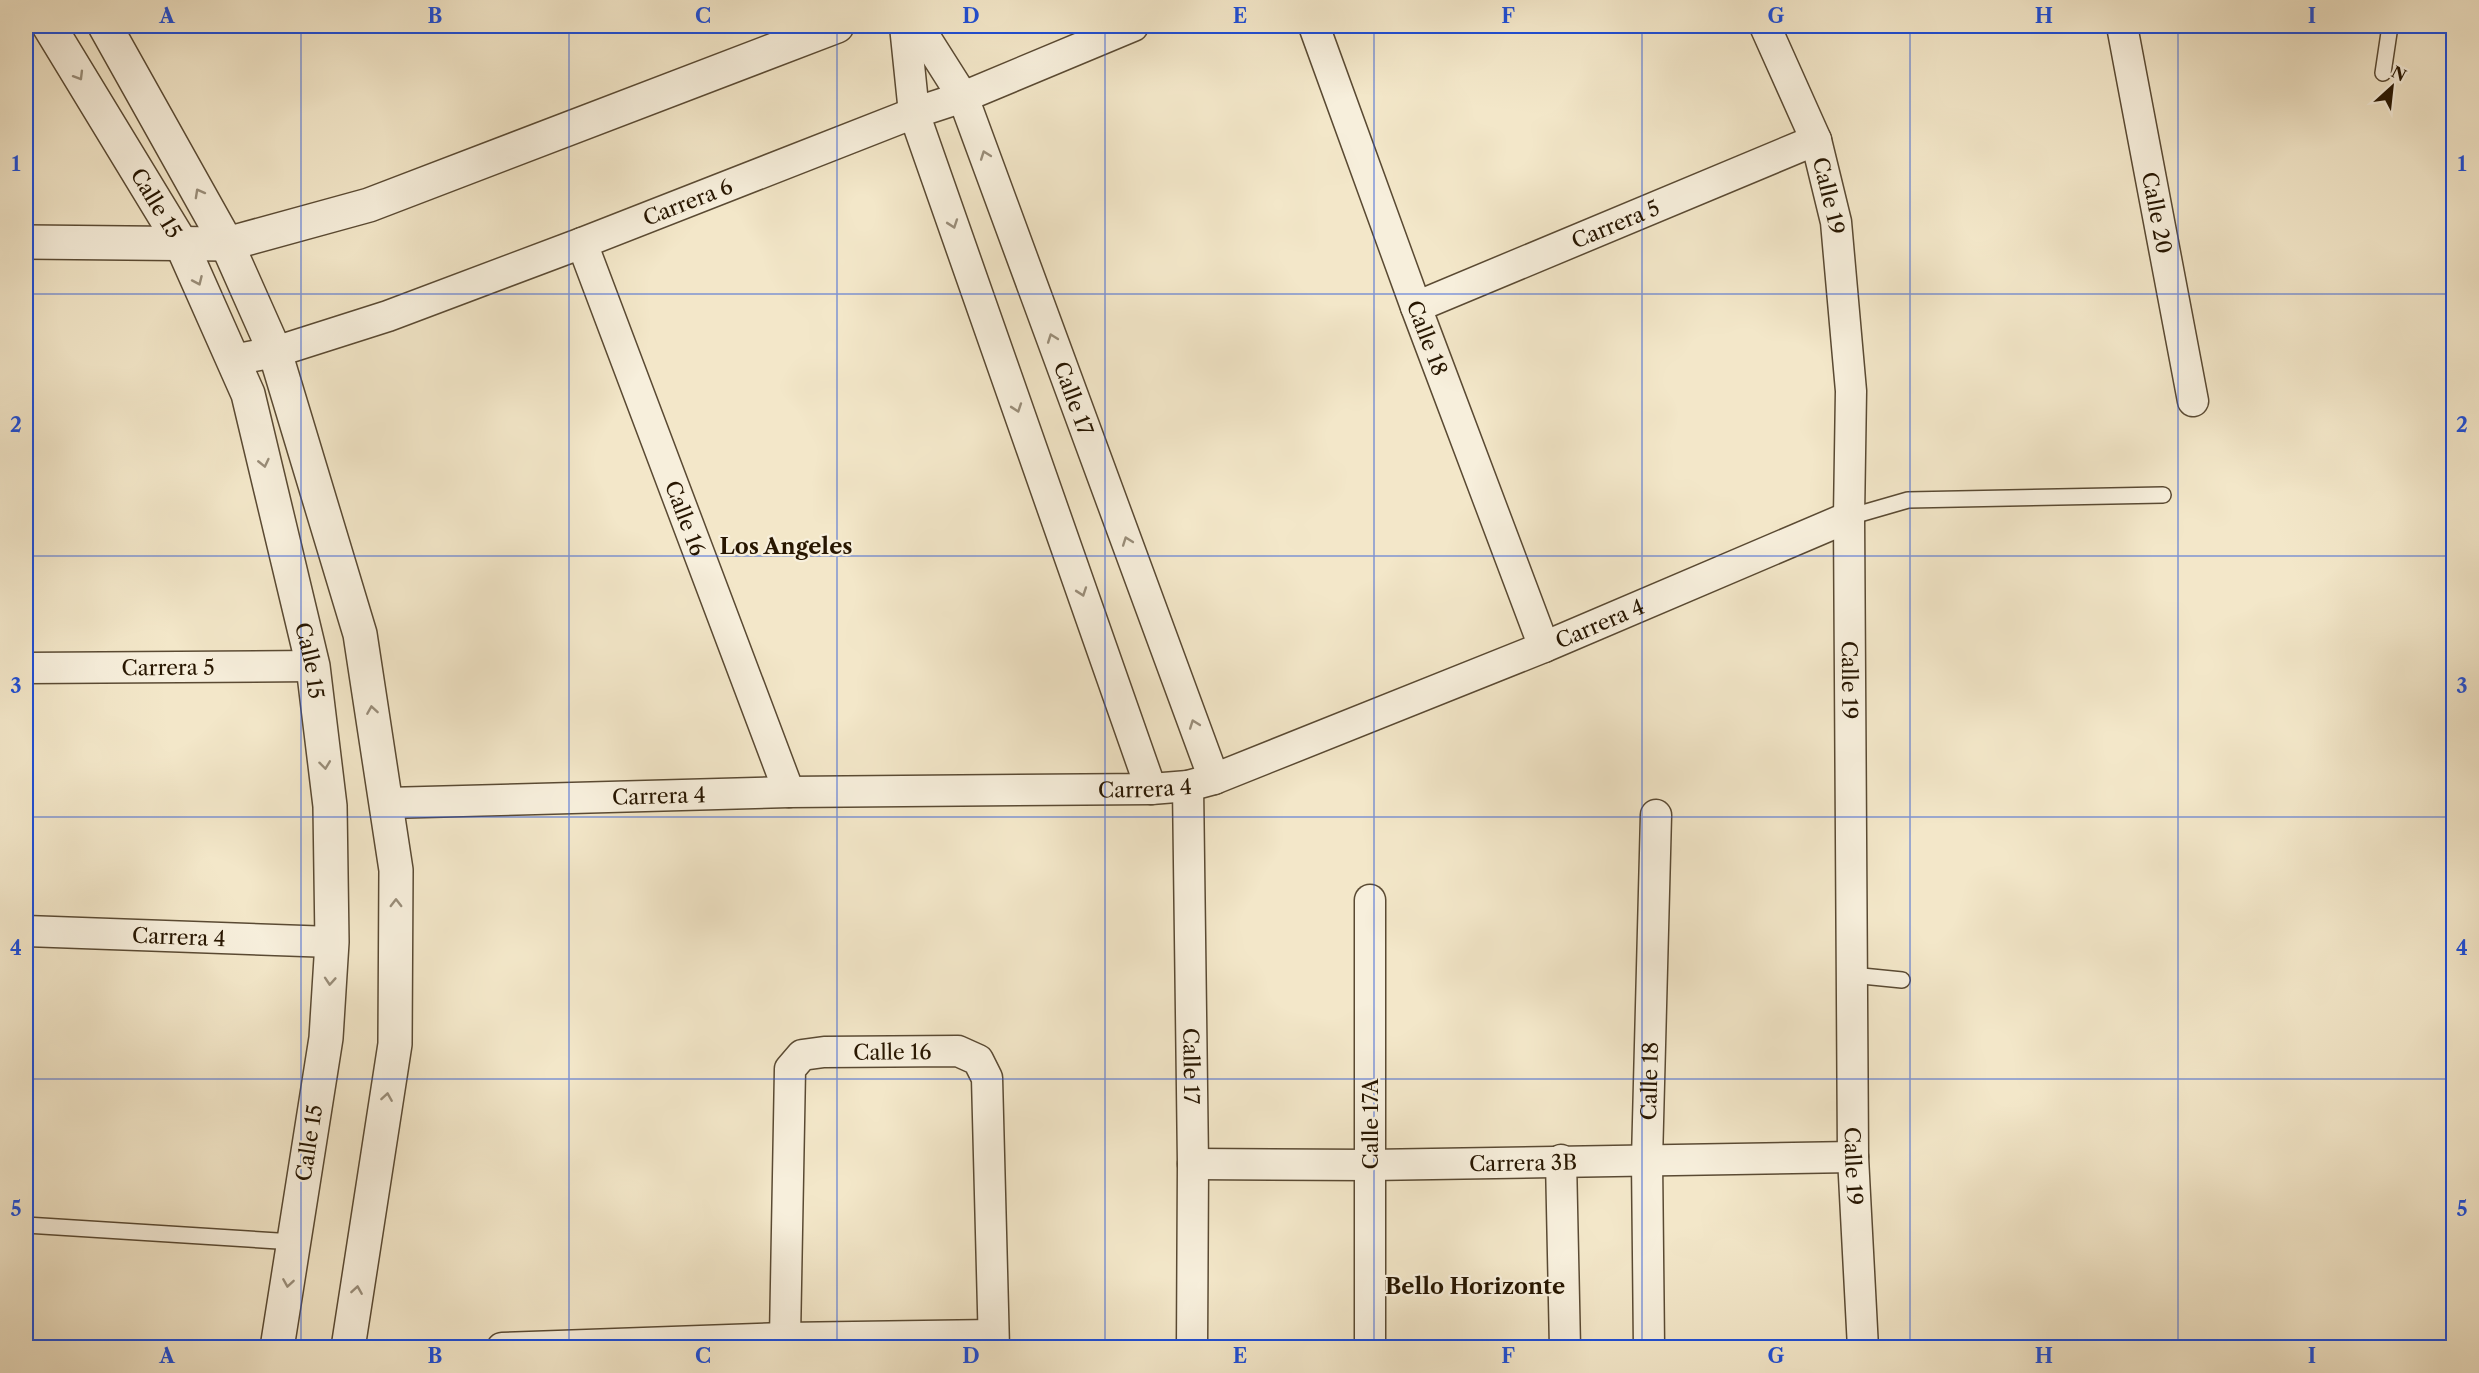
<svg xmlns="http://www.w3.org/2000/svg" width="2479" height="1373" font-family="'Libre Caslon Text',serif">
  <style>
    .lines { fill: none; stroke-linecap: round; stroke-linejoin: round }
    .service-casing { stroke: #5a4a33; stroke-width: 18 }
    .minor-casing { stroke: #5a4a33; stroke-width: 33 }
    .tertiary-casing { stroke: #5a4a33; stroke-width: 36 }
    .service { stroke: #f7efdc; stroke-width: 15 }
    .minor { stroke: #f7efdc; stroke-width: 30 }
    .tertiary { stroke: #f7efdc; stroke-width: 33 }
    .oneway { stroke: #998d79 }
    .grid { fill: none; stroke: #1d4ed8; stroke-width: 1.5; stroke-opacity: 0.55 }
    .labels { text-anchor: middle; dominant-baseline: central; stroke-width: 4.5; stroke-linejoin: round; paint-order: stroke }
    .street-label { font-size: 21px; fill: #271601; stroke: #f7efdc }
    .neighbourhood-label { font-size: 22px; font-weight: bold; fill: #271601; stroke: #f7efdc }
    .neatline { fill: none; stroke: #1d4ed8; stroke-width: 2 }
    .grid-label { font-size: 20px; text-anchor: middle; font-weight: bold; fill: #1d4ed8 }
  </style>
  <rect width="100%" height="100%" fill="#f3e7c9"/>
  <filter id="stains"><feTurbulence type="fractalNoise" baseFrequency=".00333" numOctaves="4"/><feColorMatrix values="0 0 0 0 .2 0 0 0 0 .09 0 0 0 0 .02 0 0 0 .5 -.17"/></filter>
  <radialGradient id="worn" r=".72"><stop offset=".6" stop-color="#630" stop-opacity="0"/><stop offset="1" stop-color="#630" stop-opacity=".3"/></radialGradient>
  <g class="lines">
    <defs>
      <path id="service" d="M2383,73L2390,26
        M1849,517L1908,500L2163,495
        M1852,975L1902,980
        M26,1225L294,1242"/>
      <g id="minor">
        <path d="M905,26L914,113L1151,789"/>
        <path id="s1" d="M918,26L963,97L1214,779"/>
        <path id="s2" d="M1314,26L1416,307L1544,647"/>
        <path id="s3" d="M1765,26L1816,140L1836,222L1851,391L1849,517L1853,1157L1863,1348"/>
        <path id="s4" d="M2122,26L2193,401"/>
        <path id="s5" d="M582,243L789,792"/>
        <path id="s6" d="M1416,307L1816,140"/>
        <path id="s7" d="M233,360L275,352L388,316L582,243L914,113L963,97L1133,26"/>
        <path id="s8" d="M26,668L313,666"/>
        <path id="s9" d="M1188,786L1193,1164L1192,1348"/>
        <path id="s10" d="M387,803L789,792L1151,789L1188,786L1214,779L1544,647L1849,517"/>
        <path d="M1370,900V1348"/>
        <path id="s11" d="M26,931L332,942"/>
        <path d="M1561,1160L1565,1348"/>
        <path id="s12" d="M1193,1164L1370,1165L1853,1157"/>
        <path id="s13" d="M785,1338L790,1069L802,1055L824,1052L958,1051L978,1060L987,1078L994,1348"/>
        <path d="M502,1348L785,1338L993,1335"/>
        <path id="s14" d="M1649,1348L1647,1160L1656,815"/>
      </g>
      <g id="tertiary">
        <path id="s15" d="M49,26L181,243L248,394L313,666L330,806L332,942L326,1038L277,1348"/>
        <path d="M105,26L227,244L275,352L360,634L396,870L395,1044L348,1348"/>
        <path d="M26,242L227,244L369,205L837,26"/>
      </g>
    </defs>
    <use href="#service" class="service-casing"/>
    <use href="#minor" class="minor-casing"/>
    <use href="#tertiary" class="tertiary-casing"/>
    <use href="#service" class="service"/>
    <use href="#minor" class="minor"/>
    <use href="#tertiary" class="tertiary"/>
  </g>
  <defs><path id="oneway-chevron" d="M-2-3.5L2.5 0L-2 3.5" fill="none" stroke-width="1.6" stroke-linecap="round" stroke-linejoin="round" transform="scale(1.5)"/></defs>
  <g class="oneway">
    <use href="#oneway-chevron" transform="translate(79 76) rotate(59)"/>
    <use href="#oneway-chevron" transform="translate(985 155) rotate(-110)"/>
    <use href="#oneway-chevron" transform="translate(199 193) rotate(-119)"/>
    <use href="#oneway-chevron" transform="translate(953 224) rotate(71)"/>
    <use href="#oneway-chevron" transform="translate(198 281) rotate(66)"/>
    <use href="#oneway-chevron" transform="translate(1052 338) rotate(-110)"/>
    <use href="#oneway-chevron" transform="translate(1017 408) rotate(71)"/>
    <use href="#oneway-chevron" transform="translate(264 463) rotate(77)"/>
    <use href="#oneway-chevron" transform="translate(1127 541) rotate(-110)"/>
    <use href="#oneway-chevron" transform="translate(1082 592) rotate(71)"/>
    <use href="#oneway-chevron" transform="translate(372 710) rotate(-99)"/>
    <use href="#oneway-chevron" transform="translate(1194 724) rotate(-110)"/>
    <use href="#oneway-chevron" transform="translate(325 765) rotate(83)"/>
    <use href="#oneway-chevron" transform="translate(396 903) rotate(-90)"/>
    <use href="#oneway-chevron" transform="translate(330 981) rotate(94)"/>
    <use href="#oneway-chevron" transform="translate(387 1097) rotate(-81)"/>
    <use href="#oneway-chevron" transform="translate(288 1283) rotate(99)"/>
    <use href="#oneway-chevron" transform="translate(357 1290) rotate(-81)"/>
  </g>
  <path class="grid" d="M301,26V1348M569,26V1348M837,26V1348M1105,26V1348M1374,26V1348M1642,26V1348M1910,26V1348M2178,26V1348M26,294H2454M26,556H2454M26,817H2454M26,1079H2454"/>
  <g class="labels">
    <g class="street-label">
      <text stroke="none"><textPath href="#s3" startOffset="182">Calle 19</textPath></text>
      <text stroke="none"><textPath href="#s7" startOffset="482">Carrera 6</textPath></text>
      <text stroke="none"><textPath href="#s15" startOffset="207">Calle 15</textPath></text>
      <text stroke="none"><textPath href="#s4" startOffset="190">Calle 20</textPath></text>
      <text stroke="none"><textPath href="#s6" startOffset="216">Carrera 5</textPath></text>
      <text stroke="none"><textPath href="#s2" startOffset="332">Calle 18</textPath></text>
      <text stroke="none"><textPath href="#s1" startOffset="405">Calle 17</textPath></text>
      <text stroke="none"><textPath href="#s5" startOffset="294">Calle 16</textPath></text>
      <text stroke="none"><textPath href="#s10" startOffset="1244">Carrera 4</textPath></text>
      <text stroke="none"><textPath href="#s15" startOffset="693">Calle 15</textPath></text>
      <text stroke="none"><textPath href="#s8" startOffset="142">Carrera 5</textPath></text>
      <text stroke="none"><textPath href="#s3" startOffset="668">Calle 19</textPath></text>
      <text stroke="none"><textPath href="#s10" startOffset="758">Carrera 4</textPath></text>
      <text stroke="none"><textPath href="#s10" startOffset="272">Carrera 4</textPath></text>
      <text stroke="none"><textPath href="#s11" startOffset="153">Carrera 4</textPath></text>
      <text stroke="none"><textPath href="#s13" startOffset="378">Calle 16</textPath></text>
      <text stroke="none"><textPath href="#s9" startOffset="280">Calle 17</textPath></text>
      <text stroke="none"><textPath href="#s14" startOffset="267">Calle 18</textPath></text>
      <text transform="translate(1370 1124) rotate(-90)">Calle 17A</text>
      <text transform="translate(309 1143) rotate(-81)">Calle 15</text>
      <text stroke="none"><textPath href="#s12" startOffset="330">Carrera 3B</textPath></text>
      <text stroke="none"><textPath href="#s3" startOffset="1154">Calle 19</textPath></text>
    </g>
    <g class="neighbourhood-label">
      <text x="786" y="546">Los Angeles</text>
      <text x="1475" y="1286">Bello Horizonte</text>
    </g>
  </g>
  <rect width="2479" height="1373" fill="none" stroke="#f3e7c9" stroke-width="66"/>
  <g transform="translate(2392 87) rotate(27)" stroke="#f7efdc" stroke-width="4.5" paint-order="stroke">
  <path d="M0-4.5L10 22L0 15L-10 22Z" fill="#271601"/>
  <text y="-9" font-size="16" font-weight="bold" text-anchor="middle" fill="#271601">N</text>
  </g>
  <rect x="33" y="33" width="2413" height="1307" class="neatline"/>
  <g class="grid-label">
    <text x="167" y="23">A</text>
    <text x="435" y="23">B</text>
    <text x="703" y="23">C</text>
    <text x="971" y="23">D</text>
    <text x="1240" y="23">E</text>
    <text x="1508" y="23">F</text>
    <text x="1776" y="23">G</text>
    <text x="2044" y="23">H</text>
    <text x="2312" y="23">I</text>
    <text x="16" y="171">1</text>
    <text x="2462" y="171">1</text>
    <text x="16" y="432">2</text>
    <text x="2462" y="432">2</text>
    <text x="16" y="693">3</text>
    <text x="2462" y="693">3</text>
    <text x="16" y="955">4</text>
    <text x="2462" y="955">4</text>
    <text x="16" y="1216">5</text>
    <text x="2462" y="1216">5</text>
    <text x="167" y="1363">A</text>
    <text x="435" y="1363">B</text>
    <text x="703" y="1363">C</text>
    <text x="971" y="1363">D</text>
    <text x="1240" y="1363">E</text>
    <text x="1508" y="1363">F</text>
    <text x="1776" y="1363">G</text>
    <text x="2044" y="1363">H</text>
    <text x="2312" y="1363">I</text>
  </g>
  <rect width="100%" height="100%" filter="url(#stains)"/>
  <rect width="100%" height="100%" fill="url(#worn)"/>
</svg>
